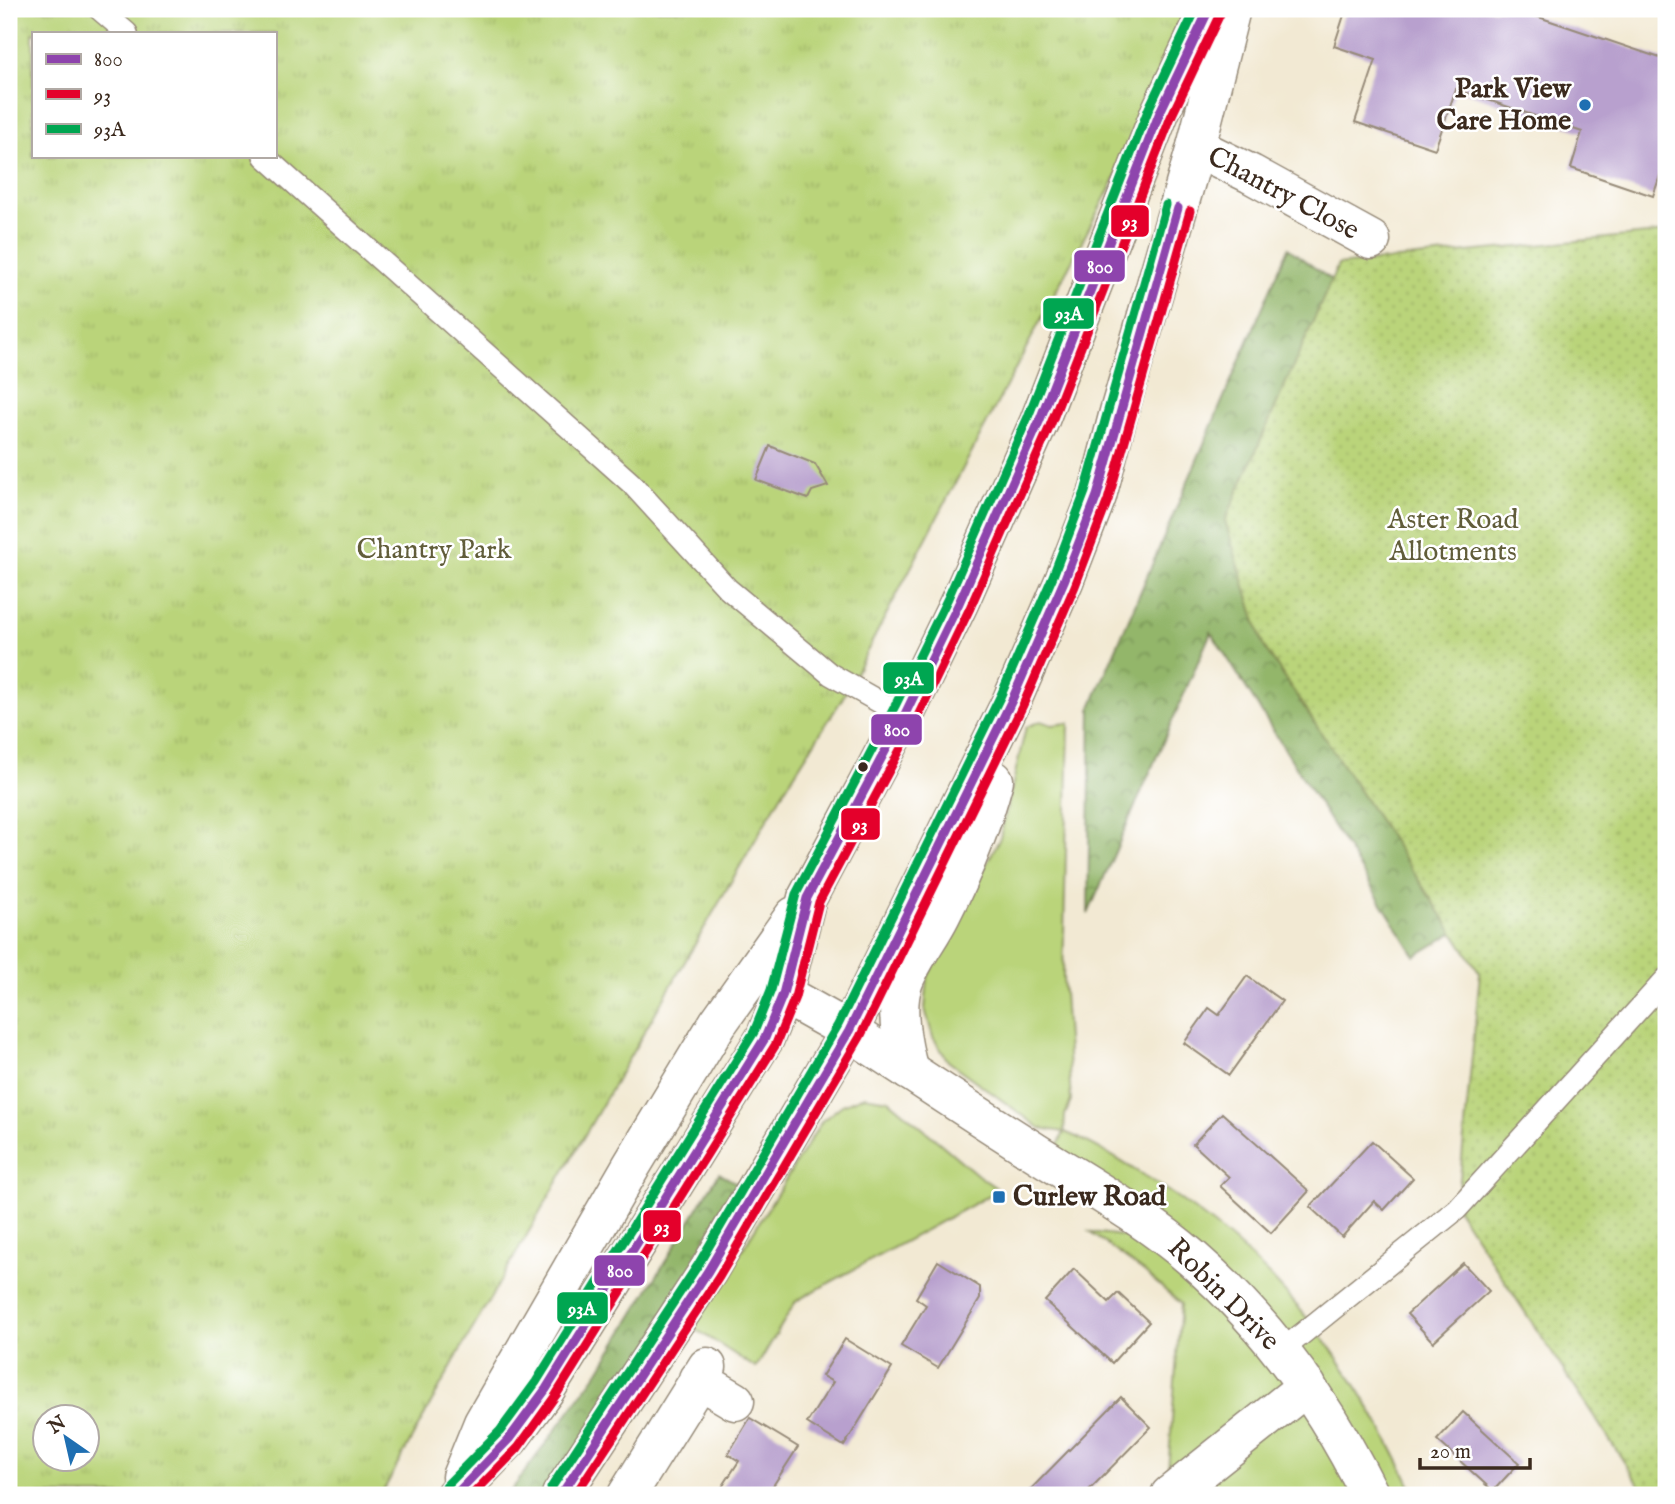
<svg xmlns="http://www.w3.org/2000/svg" width="1675" height="1504" font-family="'IM FELL English',serif">
  <style>
    .grass { fill: #bad47a; stroke: #7a7f4c; stroke-width: 2 }
    .forest { fill: url(#forest-crowns); stroke: #677044; stroke-width: 2 }
    .park { fill: url(#park-tufts); stroke: #7a7f4c; stroke-width: 2; fill-rule: evenodd }
    .garden { fill: url(#garden-dots); stroke: #7a7f4c; stroke-width: 2 }
    .building { fill: #b8a0ce }
    .lines { fill: none; stroke-linecap: round; stroke-linejoin: round }
    .lane-casing { stroke: #968a78; stroke-width: 24 }
    .street-casing { stroke: #968a78; stroke-width: 41 }
    .secondary-casing { stroke: #968a78; stroke-width: 41 }
    .primary-casing { stroke: #968a78; stroke-width: 41 }
    .lane { stroke: #fff; stroke-width: 21 }
    .street { stroke: #fff; stroke-width: 38 }
    .secondary { stroke: #fff; stroke-width: 38 }
    .primary { stroke: #fff; stroke-width: 38 }
    .bus-1-casing { stroke: #fff; stroke-width: 14 }
    .bus-2-casing { stroke: #fff; stroke-width: 14 }
    .bus-3-casing { stroke: #fff; stroke-width: 14 }
    .bus-1 { stroke: #8e44ad; stroke-width: 9 }
    .bus-2 { stroke: #e4002b; stroke-width: 9 }
    .bus-3 { stroke: #00a651; stroke-width: 9 }
    .poi-dot { fill: #1f6fb2; stroke: #fff; stroke-width: 2.5 }
    .bus-dot { fill: #3b2a1e; stroke: #fff; stroke-width: 2.5 }
    .labels { text-anchor: middle; dominant-baseline: central; stroke-width: 5; stroke-linejoin: round; paint-order: stroke }
    .poi-label { font-size: 28px; font-weight: bold; fill: #3b2a1e; stroke: #fff; text-anchor: end }
    .street-label { font-size: 28px; fill: #3b2a1e; stroke: #fff }
    .park-label { font-size: 28px; fill: #615d3a; stroke: #fff }
    .line-badge { stroke: #fff; stroke-width: 2.5 }
    .badge-label { font-size: 19px; text-anchor: middle; font-weight: bold; fill: #fff }
  </style>
  <defs>
    <pattern id="forest-crowns" width="20" height="18" patternUnits="userSpaceOnUse" patternTransform="scale(1.75)"><rect width="20" height="18" fill="#93b66a"/><path d="M2 6a3 3 0 1 1 6 0M12 15a3 3 0 1 1 6 0" fill="none" stroke="#799457"/></pattern>
    <pattern id="park-tufts" width="24" height="20" patternUnits="userSpaceOnUse" patternTransform="scale(1.75)"><rect width="24" height="20" fill="#bad47a"/><path d="M3 7l-1-3M5 7V3M7 7l1-3M15 17l-1-3M17 17v-4M19 17l1-3" fill="none" stroke="#a1b669"/></pattern>
    <pattern id="garden-dots" width="8" height="8" patternUnits="userSpaceOnUse" patternTransform="scale(1.75)"><rect width="8" height="8" fill="#bad47a"/><path d="M2 2h.1M6 6h.1" fill="none" stroke="#a1b669" stroke-width="1.8" stroke-linecap="round"/></pattern>
  </defs>
  <rect width="100%" height="100%" fill="#fff"/>
  <filter id="ink" filterUnits="userSpaceOnUse"><feTurbulence type="fractalNoise" baseFrequency=".0143" numOctaves="2"/><feDisplacementMap in="SourceGraphic" scale="14" xChannelSelector="R" yChannelSelector="G"/><feConvolveMatrix kernelMatrix="1 2 1 2 8 2 1 2 1" color-interpolation-filters="sRGB"/></filter>
  <filter id="wash" filterUnits="userSpaceOnUse"><feTurbulence type="fractalNoise" baseFrequency=".00686" numOctaves="4" result="noise"/><feDisplacementMap in="SourceGraphic" scale="28" xChannelSelector="R" yChannelSelector="G"/><feGaussianBlur stdDeviation="1.57" result="paint"/><feColorMatrix in="noise" values="0 0 0 0 0 0 0 0 0 0 0 0 0 0 0 0 0 1.4 0 .05"/><feComposite in="paint" operator="in"/></filter>
  <g filter="url(#wash)">
    <rect width="100%" height="100%" fill="#f2e9d3"/>
    <path class="grass" d="M1041,721L1052,725L1069,723L1063,977L1071,1101L1065,1115L1064,1132C1089,1141 1112,1156 1135,1170C1267,1249 1351,1356 1415,1495H1185L1168,1471L1181,1304L1144,1272L1090,1232L1171,1242L1051,1162L1064,1132L1040,1128L948,1061L933,1037L925,1009L928,976L1000,838L1026,727Z
      M864,1096L889,1100L979,1176L999,1190L796,1301L756,1368L677,1317L737,1258L822,1121L842,1105Z"/>
    <path class="forest" d="M1288,248L1350,294L1463,927L1415,956L1211,632L1088,914L1091,707Z
      M719,1173L747,1189L563,1495H508L599,1371Z"/>
    <path class="park" d="M9,9H1204L842,699L780,797L457,1356L381,1495H9ZM33,33H275V156H33ZM46,1416H88V1458H46Z"/>
    <path class="garden" d="M1666,232V1495H1646L1457,1209L1480,973L1263,645L1225,521L1338,265Z"/>
    <g id="blocks">
      <path class="building" d="M1346,9H1515L1666,60V158L1653,196L1571,168L1582,132L1456,89L1435,149L1355,122L1376,60L1334,46Z
        M770,446L815,464L828,486L812,491L808,499L756,480Z
        M1247,976L1282,1001L1229,1075L1184,1043L1209,1008L1219,1015Z
        M1222,1113L1309,1191L1271,1233L1220,1186L1229,1177L1193,1144Z
        M1372,1141L1413,1178L1384,1210L1374,1201L1342,1237L1310,1207Z
        M938,1261L980,1287V1299L938,1368L901,1346L926,1305L916,1298Z
        M1463,1263L1489,1291L1433,1342L1407,1314Z
        M1074,1269L1109,1302L1118,1293L1149,1322L1112,1363L1045,1301Z
        M845,1339L892,1368L844,1446L807,1423L833,1382L822,1376Z
        M1121,1397L1151,1427L1095,1484L1084,1495H1025Z
        M1463,1412L1519,1463L1493,1491L1437,1440Z
        M750,1418L798,1447L767,1495H717L739,1461L728,1454Z"/>
    </g>
  </g>
  <g filter="url(#ink)">
    <use href="#blocks" fill-opacity="0" stroke="#968a78" stroke-width="2"/>
    <g class="lines">
      <defs>
        <path id="lane" d="M99,9L127,33
          M264,156L631,483L728,589L830,674L883,704L906,712
          M1281,1351L1457,1209L1666,979"/>
        <path id="street" d="M1196,147L1251,174L1371,240
          M698,1379L735,1401
          M627,1495L707,1367
          M1170,1495L1307,1386"/>
        <path id="secondary" d="M849,1031C911,1072 973,1113 1035,1152C1089,1186 1146,1218 1193,1259C1269,1325 1326,1406 1370,1495"/>
        <path id="primary" d="M783,994L849,1031
          M909,1071C902,1046 894,1006 904,981C913,958 930,937 941,915C963,872 982,826 994,780
          M461,1477L483,1423L632,1165L718,1023L794,916
          M455,1495L509,1439L546,1389L765,1038L783,994L807,898L906,712L959,603L1039,422L1160,112L1209,9
          M561,1495L708,1271L849,1031L1012,700L1064,581L1097,496L1119,412L1196,147L1231,9"/>
      </defs>
      <use href="#lane" class="lane-casing"/>
      <use href="#street" class="street-casing"/>
      <use href="#secondary" class="secondary-casing"/>
      <use href="#primary" class="primary-casing"/>
      <use href="#lane" class="lane"/>
      <use href="#street" class="street"/>
      <use href="#secondary" class="secondary"/>
      <use href="#primary" class="primary"/>
      <defs>
        <path id="bus-1" d="M455,1495L509,1439L546,1389L765,1038L783,994L807,898L906,712L959,603L1039,422L1160,112L1209,9
          M561,1495L708,1271L849,1031L1012,700L1064,581L1097,496L1178,208"/>
        <path id="bus-2" d="M472,1495L518,1448L556,1395L776,1044L795,997L819,902L917,718L970,608L1050,426L1171,117L1220,14
          M575,1495L719,1277L860,1037L1023,705L1075,586L1108,500L1190,211"/>
        <path id="bus-3" d="M446,1486L500,1431L536,1382L754,1032L771,990L796,894L895,706L948,598L1028,417L1149,108L1196,9
          M551,1488L698,1265L838,1025L1001,695L1053,576L1085,492L1166,205"/>
      </defs>
      <use href="#bus-1" class="bus-1-casing"/>
      <use href="#bus-2" class="bus-2-casing"/>
      <use href="#bus-3" class="bus-3-casing"/>
      <use href="#bus-1" class="bus-1"/>
      <use href="#bus-2" class="bus-2"/>
      <use href="#bus-3" class="bus-3"/>
    </g>
  </g>
  <g class="poi-dot">
    <circle cx="1585" cy="105" r="7"/>
    <rect x="992" y="1190" width="14" height="14" rx="3.5"/>
  </g>
  <circle class="bus-dot" cx="863" cy="767" r="6"/>
  <g class="labels">
    <g class="poi-label">
      <text x="1571" y="89">Park View<tspan x="1571" dy="32">Care Home</tspan></text>
      <text x="1013" y="1197" text-anchor="start">Curlew Road</text>
    </g>
    <g class="street-label">
      <text transform="translate(1283 194) rotate(28)">Chantry Close</text>
      <text transform="translate(1223 1295) rotate(45)">Robin Drive</text>
    </g>
    <g class="park-label">
      <text x="1453" y="520">Aster Road<tspan x="1453" dy="32">Allotments</tspan></text>
      <text x="434" y="550">Chantry Park</text>
    </g>
  </g>
  <g class="line-badge">
    <rect x="1110" y="204" width="40" height="34" rx="7" fill="#e4002b"/>
    <rect x="1073" y="249" width="53" height="34" rx="7" fill="#8e44ad"/>
    <rect x="1042" y="297" width="53" height="33" rx="7" fill="#00a651"/>
    <rect x="882" y="661" width="53" height="34" rx="7" fill="#00a651"/>
    <rect x="870" y="713" width="53" height="33" rx="7" fill="#8e44ad"/>
    <rect x="840" y="807" width="41" height="34" rx="7" fill="#e4002b"/>
    <rect x="642" y="1209" width="40" height="34" rx="7" fill="#e4002b"/>
    <rect x="593" y="1254" width="53" height="33" rx="7" fill="#8e44ad"/>
    <rect x="556" y="1291" width="53" height="34" rx="7" fill="#00a651"/>
  </g>
  <g class="badge-label">
    <text x="1130" y="228">93</text>
    <text x="1100" y="273">800</text>
    <text x="1069" y="320">93A</text>
    <text x="909" y="685">93A</text>
    <text x="897" y="736">800</text>
    <text x="860" y="831">93</text>
    <text x="662" y="1233">93</text>
    <text x="620" y="1277">800</text>
    <text x="582" y="1315">93A</text>
  </g>
  <rect width="1675" height="1504" fill="none" stroke="#fff" stroke-width="35"/>
  <rect x="32" y="32" width="245" height="126" fill="#ffffff" stroke="#b1aaa5" stroke-width="2"/>
  <rect x="46" y="54" width="35" height="10" fill="#8e44ad" stroke="#b1aaa5" stroke-width="2"/>
  <text x="94" y="66" font-size="21" fill="#3b2a1e">800</text>
  <rect x="46" y="89" width="35" height="10" fill="#e4002b" stroke="#b1aaa5" stroke-width="2"/>
  <text x="94" y="102" font-size="21" fill="#3b2a1e">93</text>
  <rect x="46" y="124" width="35" height="10" fill="#00a651" stroke="#b1aaa5" stroke-width="2"/>
  <text x="94" y="136" font-size="21" fill="#3b2a1e">93A</text>
  <g transform="translate(66 1438) rotate(326)"><circle r="33" fill="#ffffff" stroke="#b1aaa5" stroke-width="2"/>
  <path d="M0-5L12 26L0 18L-12 26Z" fill="#1f6fb2"/>
  <text y="-10" font-size="19" font-weight="bold" text-anchor="middle" fill="#3b2a1e">N</text>
  </g>
  <path d="M1420 1458v10h110v-10" fill="none" stroke="#3b2a1e" stroke-width="3.5"/>
  <text x="1430" y="1458" font-size="21" fill="#3b2a1e" stroke="#ffffff" stroke-width="5" paint-order="stroke">20 m</text>
</svg>
